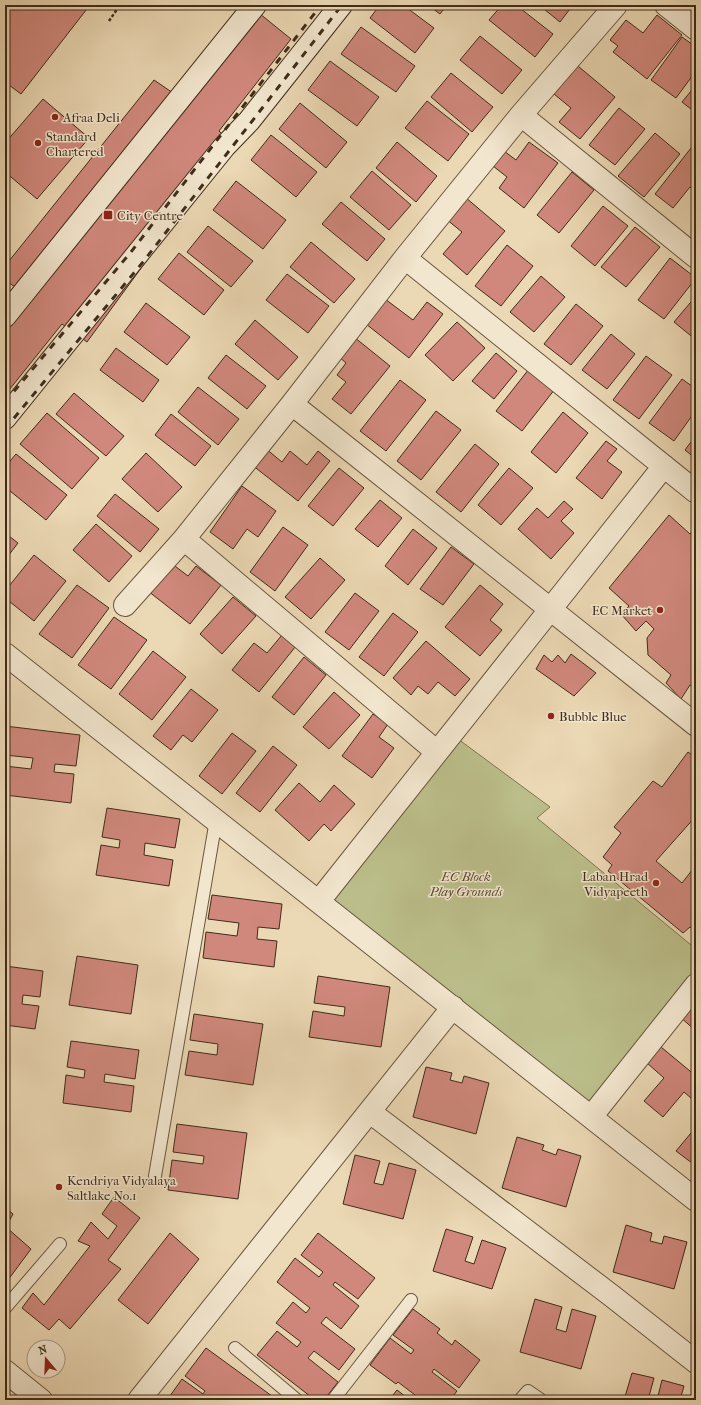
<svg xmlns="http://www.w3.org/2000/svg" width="701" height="1405" font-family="'IM FELL French Canon',serif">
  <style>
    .green { fill: #bbbe8a; stroke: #7e7552 }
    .building { fill: #d0887c; stroke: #402c19 }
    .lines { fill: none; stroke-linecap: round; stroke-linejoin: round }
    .service-casing { stroke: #6b5740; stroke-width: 14 }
    .minor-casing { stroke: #6b5740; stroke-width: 24 }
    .secondary-casing { stroke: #402c19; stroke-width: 24 }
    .path { stroke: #402c19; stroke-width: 2.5; stroke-dasharray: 3 2; stroke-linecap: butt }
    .service { stroke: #f2e6ce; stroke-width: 12 }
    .minor { stroke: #f2e6ce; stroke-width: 22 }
    .secondary { stroke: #f2e6ce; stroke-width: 22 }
    .rail { stroke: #402c19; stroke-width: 3; stroke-dasharray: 7 7; stroke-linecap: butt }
    .poi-dot { fill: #8f2418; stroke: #f2e6ce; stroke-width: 1.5 }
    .labels { text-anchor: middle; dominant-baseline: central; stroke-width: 3; stroke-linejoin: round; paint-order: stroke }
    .poi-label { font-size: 13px; fill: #402c19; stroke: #f2e6ce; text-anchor: start }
    .park-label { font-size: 13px; font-style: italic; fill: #594930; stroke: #f2e6ce }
  </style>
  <rect width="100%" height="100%" fill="#ebd8b4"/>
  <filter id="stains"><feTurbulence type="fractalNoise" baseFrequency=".005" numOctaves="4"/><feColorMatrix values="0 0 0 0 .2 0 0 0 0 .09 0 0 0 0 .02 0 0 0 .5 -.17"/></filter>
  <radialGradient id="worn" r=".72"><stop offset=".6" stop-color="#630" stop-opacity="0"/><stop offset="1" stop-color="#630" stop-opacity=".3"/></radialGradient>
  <path class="green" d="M458,739L550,807L537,818L696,949V978L592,1108L329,899Z"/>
  <path class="building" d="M5,5H90L21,94L5,82Z
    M241,5H249L291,39L219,131L232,144L87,342L62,324L5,395V300L15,287L5,280V266L154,80L173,93Z
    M380,5H403L434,28L415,53L370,18Z
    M428,5H447L440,14Z
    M502,5H516L553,34L535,57L489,20Z
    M539,5H573L560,22Z
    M657,15L682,35L647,79L613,52L618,46L610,40L626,20L643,33Z
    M361,27L415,66L396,92L341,54Z
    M480,36L522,70L502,94L460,60Z
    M682,37L696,47V71L676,98L651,80Z
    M330,61L379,97L357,126L308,90Z
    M578,66L615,97L580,139L559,122L571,108L554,94Z
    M451,73L493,107L472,132L431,97Z
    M696,85V113L682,102Z
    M43,99L89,138L37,199L5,172V143Z
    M427,101L469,134L448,161L405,128Z
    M300,103L347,142L326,168L279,129Z
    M619,108L645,129L615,165L589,145Z
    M655,133L680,154L644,197L618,176Z
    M271,135L317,172L296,197L251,160Z
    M397,142L437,176L416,202L376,168Z
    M529,142L558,163L524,208L499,188L507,177L493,166L504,151L516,160Z
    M691,148L696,152V192L690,187L673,208L655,194Z
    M372,171L411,205L389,230L350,197Z
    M572,172L594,190L559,233L537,215Z
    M236,181L286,220L263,249L213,210Z
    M465,197L505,231L467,275L443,254L462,232L446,219Z
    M341,202L385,239L367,261L322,224Z
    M603,206L628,226L595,266L571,246Z
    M208,226L253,261L231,287L187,252Z
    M635,227L660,247L626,287L601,267Z
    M311,242L355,279L334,303L290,267Z
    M507,245L533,266L501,306L475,286Z
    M179,253L224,290L204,315L158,279Z
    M670,258L696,278L664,319L638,300Z
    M287,274L329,306L308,333L266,300Z
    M541,276L565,297L534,332L510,312Z
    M696,296V340L674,322Z
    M385,299L413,320L427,302L443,314L409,358L366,324Z
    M146,303L190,337L167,365L124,332Z
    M576,304L603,326L571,365L544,344Z
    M255,320L298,357L278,380L235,344Z
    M457,322L485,348L453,381L425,355Z
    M611,334L635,354L607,389L582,370Z
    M354,337L390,366L351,414L332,399L346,382L337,375L346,363L338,356Z
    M116,348L159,380L143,402L100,370Z
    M496,353L517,371L494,399L472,381Z
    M226,355L266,386L247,409L208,378Z
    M646,356L672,375L639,419L613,400Z
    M529,369L555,389L522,431L496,411Z
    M682,379L696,389V410L674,441L649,423Z
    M400,380L426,400L386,451L360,431Z
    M198,387L239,419L218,445L178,412Z
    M74,393L124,436L106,456L56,414Z
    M436,411L461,430L421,480L397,461Z
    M563,412L588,433L556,473L531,452Z
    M47,413L99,458L72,489L20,444Z
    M171,414L211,446L195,466L155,435Z
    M696,435V459L685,450Z
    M606,441L617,449L607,461L622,472L602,499L576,478Z
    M475,444L499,464L461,512L436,492Z
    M265,448L282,462L290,451L307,465L318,451L330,461L298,501L252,465Z
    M146,453L182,487L158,512L122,479Z
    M16,454L67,495L46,520L5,487V467Z
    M339,468L364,488L333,526L308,506Z
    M509,468L533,488L501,525L478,505Z
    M242,486L276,511L258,537L247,529L233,549L210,532Z
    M115,494L159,529L140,552L97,516Z
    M380,500L402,518L378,547L355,529Z
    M564,501L573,509L561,521L574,533L551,559L518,529L537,508L548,518Z
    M669,515L690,534L696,527V689L690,685L681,699L666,683L671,675L648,655L647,638L654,629L646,621L636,631L621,614L629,606L609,588Z
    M96,524L132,556L109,582L73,550Z
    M283,527L308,545L275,591L250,572Z
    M413,529L437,548L408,585L385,566Z
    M5,533L18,543L5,560Z
    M451,547L474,564L443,605L420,589Z
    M34,555L66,581L34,621L5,598V591Z
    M320,558L345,580L311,619L285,597Z
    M171,563L188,576L196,566L221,585L190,624L148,591Z
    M77,585L109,608L72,658L39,634Z
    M480,585L503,604L490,620L502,630L480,656L445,627Z
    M355,593L379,611L349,650L325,632Z
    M233,597L256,616L222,654L200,634Z
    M393,613L418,632L384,676L359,657Z
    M114,617L147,640L111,689L78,665Z
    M282,635L296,646L259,692L232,670L254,643L267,653Z
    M426,641L470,679L455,696L438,682L428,694L418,686L411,695L393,678Z
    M153,651L186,677L152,720L119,694Z
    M571,654L596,673L574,696L536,669L544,655L552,662L558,655L565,663Z
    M304,657L326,675L294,715L272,697Z
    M191,689L218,710L192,742L183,735L171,750L153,736Z
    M334,692L360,715L329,749L303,727Z
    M373,714L388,724L379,737L394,748L372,778L342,756Z
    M5,726L80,735L76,766L55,764L54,772L74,774L71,803L5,795V766L31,769L33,758L5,755Z
    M232,733L256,751L222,794L199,776Z
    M273,746L297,765L260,812L236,793Z
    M688,752L696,758V816L656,861L682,883L696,865V932L690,927L683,933L608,871L612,865L603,857L621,833L614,827L653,781L662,787Z
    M299,783L320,802L334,785L355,804L331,831L324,824L309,841L275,810Z
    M107,808L180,819L175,848L145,843L144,855L173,860L169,886L96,875L101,845L119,848L120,840L102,837Z
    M212,895L282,904L279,929L258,927L257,939L277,941L274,967L203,958L206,932L237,936L239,923L208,919Z
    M77,956L138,965L131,1014L69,1005Z
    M5,966L43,971L40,997L23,995L22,1004L39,1006L35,1029L5,1025Z
    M318,976L390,987L381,1047L309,1037L313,1011L344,1016L345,1007L314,1003Z
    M696,997V1031L679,1016Z
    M194,1014L263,1024L253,1085L185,1075L189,1051L217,1055L218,1044L190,1040Z
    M71,1041L139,1050L135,1079L105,1074L104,1082L134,1086L131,1112L63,1103L66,1075L84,1078L85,1070L67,1067Z
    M661,1047L696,1076V1094L692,1099L684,1092L663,1117L644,1101L664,1078L647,1063Z
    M426,1067L452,1073L450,1080L462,1083L464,1076L489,1083L476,1134L413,1117Z
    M177,1124L247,1133L238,1199L168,1190L172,1160L203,1164L204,1156L173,1152Z
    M696,1127V1166L676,1151Z
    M517,1137L544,1145L542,1150L556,1155L558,1149L581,1156L566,1207L502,1188Z
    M355,1155L380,1161L374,1183L383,1185L389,1163L416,1170L403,1219L343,1204Z
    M114,1197L140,1218L108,1260L121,1269L70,1329L59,1319L49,1330L22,1308L33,1293L44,1305L90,1246L78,1241L91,1222L108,1239L117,1226L102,1214Z
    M5,1207L13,1214L6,1227L31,1249L5,1284Z
    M626,1225L652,1233L650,1241L662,1244L664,1236L687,1242L674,1289L613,1272Z
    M446,1229L473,1237L465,1261L474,1264L482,1240L506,1248L492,1289L433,1271Z
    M170,1233L199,1259L148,1324L118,1300Z
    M318,1233L375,1278L358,1299L335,1282L333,1285L359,1306L341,1329L326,1317L321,1323L355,1349L339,1370L314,1351L308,1358L338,1382L324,1400H315L257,1355L277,1331L297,1347L301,1342L276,1323L293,1302L306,1313L310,1308L277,1282L295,1258L319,1277L323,1272L301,1255Z
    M535,1299L562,1307L556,1329L566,1332L572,1309L596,1316L581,1369L520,1352Z
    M413,1309L440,1329L437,1333L452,1345L455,1340L480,1360L459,1388L434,1369L432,1372L457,1391L450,1400H411L415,1395L398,1382L396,1384L370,1365L390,1338L411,1354L414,1350L393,1335Z
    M206,1348L276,1399L167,1400L182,1379L203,1394L205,1391L185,1376Z
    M632,1373L654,1378L648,1400H624Z
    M662,1380L684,1386L680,1400H657Z
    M397,1390L410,1400H389Z"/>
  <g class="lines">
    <defs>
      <path id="service" d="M155,1176L216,820
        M5,1308L60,1244
        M235,1348L297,1400
        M333,1400L411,1300
        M520,1400L528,1391L541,1400"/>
      <path id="minor" d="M666,5L696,29
        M521,115L696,257
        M405,258L696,492
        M292,404L696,725
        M184,539L437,752
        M125,605L184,539L292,404L405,258L521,115L616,5
        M5,654L696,1200
        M319,901L664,466
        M370,1112L612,1296L696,1362
        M591,1117L696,985
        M5,1371L41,1400
        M139,1400L453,1007"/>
      <path id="secondary" d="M5,316L255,5
        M5,418L224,147L249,121L341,5"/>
    </defs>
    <use href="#service" class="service-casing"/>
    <use href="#minor" class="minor-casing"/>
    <use href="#secondary" class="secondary-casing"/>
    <path class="path" d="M109,21L120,5"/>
    <use href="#service" class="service"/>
    <use href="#minor" class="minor"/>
    <use href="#secondary" class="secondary"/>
    <path class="rail" d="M5,402L131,252L321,5
      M5,429L143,262L342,5"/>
  </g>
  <g class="poi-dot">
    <circle cx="55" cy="117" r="4"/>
    <circle cx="38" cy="143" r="4"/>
    <rect x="103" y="210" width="10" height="10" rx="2"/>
    <circle cx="660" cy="610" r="4"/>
    <circle cx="551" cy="716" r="4"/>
    <circle cx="656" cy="883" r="4"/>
    <circle cx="59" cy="1187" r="4"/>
  </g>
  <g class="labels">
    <g class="poi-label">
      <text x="63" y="117">Afraa Deli</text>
      <text x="46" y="136">Standard<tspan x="46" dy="15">Chartered</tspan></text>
      <text x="117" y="215">City Centre</text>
      <text x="652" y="610" text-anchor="end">EC Market</text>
      <text x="559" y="716">Bubble Blue</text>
      <text x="648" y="876" text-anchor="end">Laban Hrad<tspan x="648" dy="15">Vidyapeeth</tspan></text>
      <text x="67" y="1180">Kendriya Vidyalaya<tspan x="67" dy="15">Saltlake No.1</tspan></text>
    </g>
    <g class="park-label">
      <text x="466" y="876">EC Block<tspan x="466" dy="15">Play Grounds</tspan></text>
    </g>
  </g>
  <rect width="701" height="1405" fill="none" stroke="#ebd8b4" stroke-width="20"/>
  <rect x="6" y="6" width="689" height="1393" fill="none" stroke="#402c19" stroke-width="2"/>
  <rect x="10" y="10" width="681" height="1385" fill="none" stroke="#402c19"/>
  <g transform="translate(46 1359) rotate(341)"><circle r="19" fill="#f2e6ce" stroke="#ab9c86"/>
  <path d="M0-3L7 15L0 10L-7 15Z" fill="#8f2418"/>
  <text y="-6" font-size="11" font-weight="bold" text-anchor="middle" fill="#402c19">N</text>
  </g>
  <rect width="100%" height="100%" filter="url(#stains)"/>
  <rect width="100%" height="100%" fill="url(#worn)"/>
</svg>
